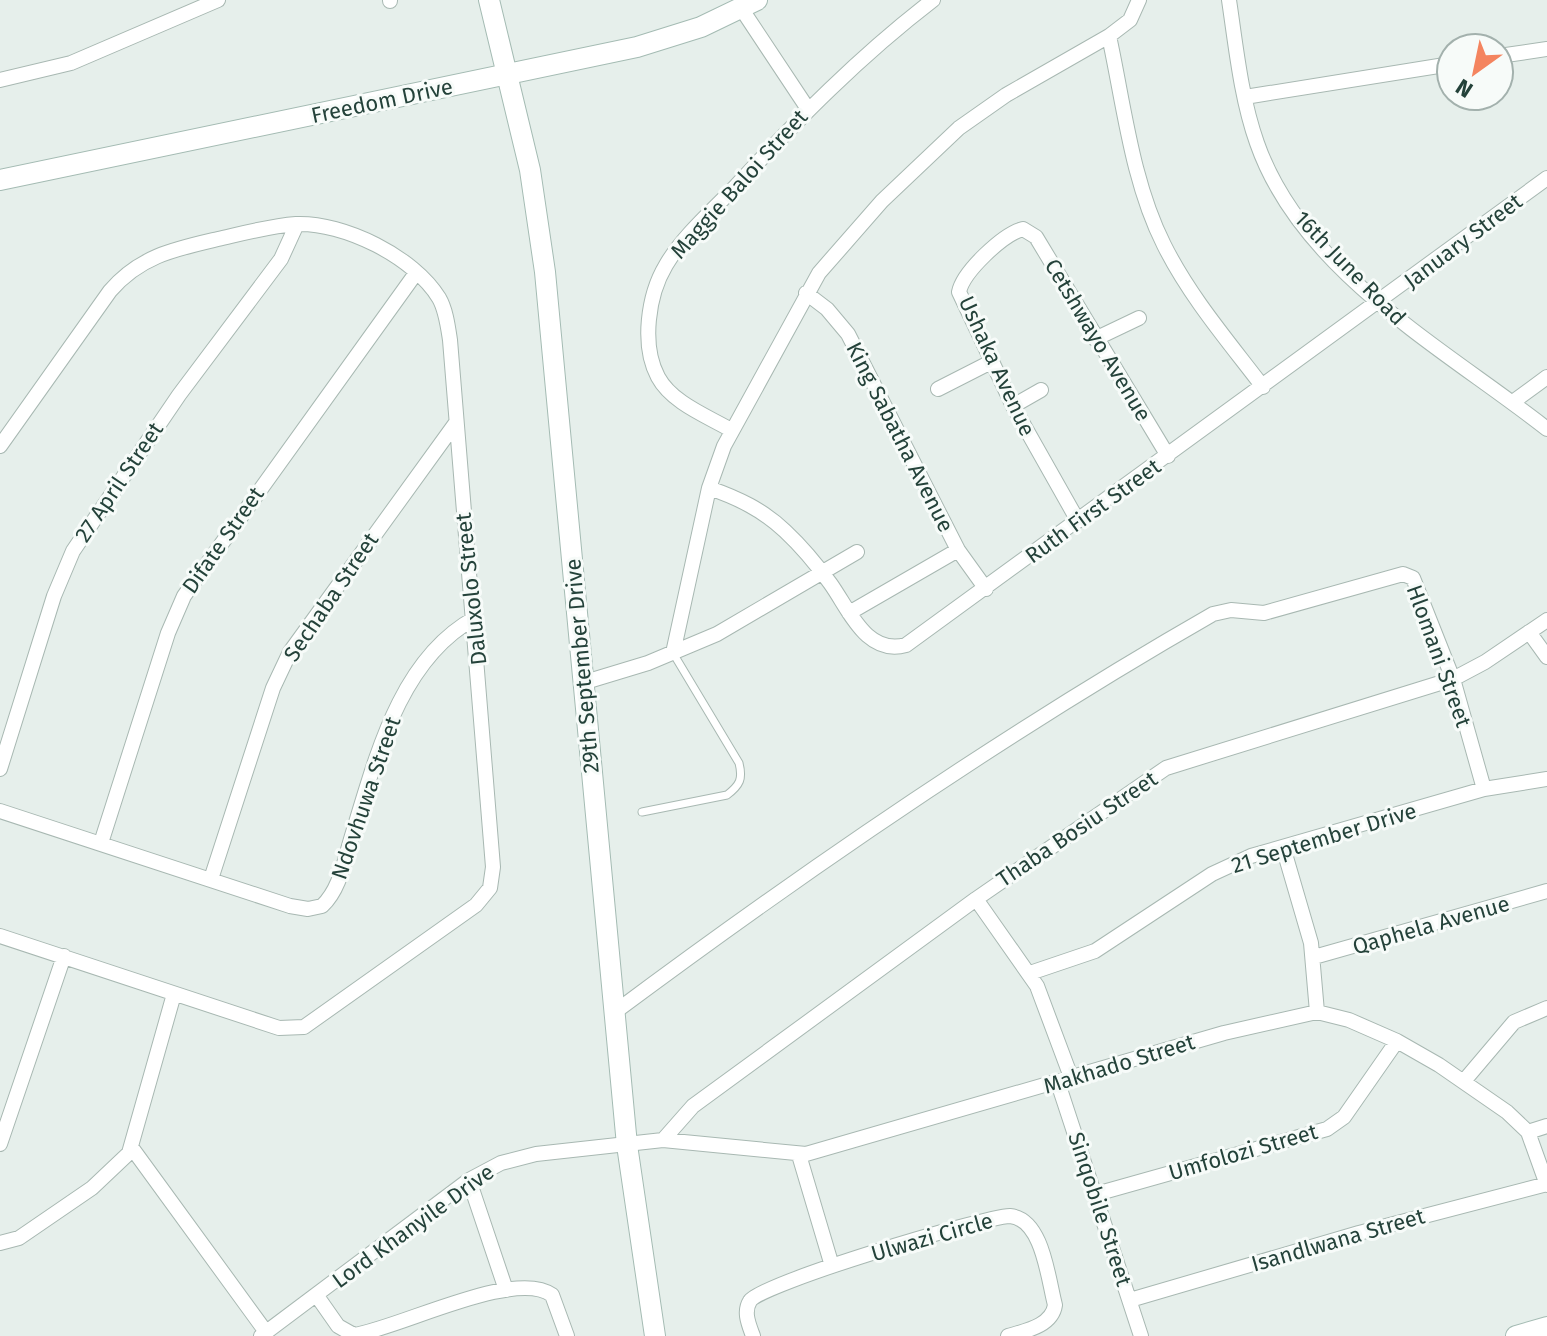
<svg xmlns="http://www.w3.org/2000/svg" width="1547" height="1336" font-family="'Fira Sans',sans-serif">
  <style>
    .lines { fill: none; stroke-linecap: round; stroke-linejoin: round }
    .lane-casing { stroke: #a8b8b2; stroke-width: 9 }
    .street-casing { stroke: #a8b8b2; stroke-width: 16 }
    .secondary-casing { stroke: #a4bbb3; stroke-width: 22 }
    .lane { stroke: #fff; stroke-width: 7 }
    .street { stroke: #fff; stroke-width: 14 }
    .secondary { stroke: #fff; stroke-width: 20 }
    .labels { text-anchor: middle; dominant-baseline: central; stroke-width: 6; stroke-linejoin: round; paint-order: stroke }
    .street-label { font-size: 22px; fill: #24423a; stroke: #f7fbf9 }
  </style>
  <rect width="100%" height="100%" fill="#e6efeb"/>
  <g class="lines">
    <defs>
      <path id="lane" d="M642,812L727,795C740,785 743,779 739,763L673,653"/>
      <path id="street" d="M390,0V1
        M1229,0C1236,47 1241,98 1257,143C1302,272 1445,349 1547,429
        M741,8L808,109
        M1109,36C1124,105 1132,182 1164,245C1190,297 1228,341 1263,387
        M1499,56L1547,49
        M0,80L71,63L218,0
        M1245,97L1451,64
        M806,293L827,309L848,334L958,550L986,589
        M1095,339L1139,318
        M938,389L991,362
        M1513,402L1547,377
        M1013,406L1041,390
        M731,430C707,416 672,403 658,377C641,345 648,295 666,265C683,236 711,212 734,188C797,120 860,56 933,0
        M0,446L110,291C140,256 175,249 218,239C244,233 270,226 296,224C344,222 414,257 439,298C446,310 448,327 450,340L493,867L490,888L476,905L304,1027L279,1028L0,936
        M709,488C738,498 763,510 785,531C801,546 817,565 830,583C849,609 866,656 906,645L1547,178
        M1078,521L1013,406L959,292C963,272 1003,234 1023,229L1036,237L1168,456
        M849,613L958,550
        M1529,632L1547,657
        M673,653L709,488L724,446L819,273L882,201L959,128L1006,95L1109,36L1130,20L1139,0
        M582,683L648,663L717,634L857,552
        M0,769L54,596L73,551L179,395L281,259L297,224
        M0,811L290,906L308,909L322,906C340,889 344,862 351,839C375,762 398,660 475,618
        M101,843L168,633L184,596L416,273
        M1283,847L1311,943L1317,1012
        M211,879L273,688L290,652L455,424
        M976,899L1037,986L1071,1077
        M1314,957L1547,891
        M1030,973L1095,951L1212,874L1251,856L1484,789L1547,779
        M615,1012C807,869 1005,733 1213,614L1231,610L1264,613L1403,574L1413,578L1453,679L1484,789
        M1464,1081L1514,1022L1547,1008
        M1058,1083L1141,1336
        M1528,1132L1547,1126
        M663,1140L693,1106L976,899L1166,768L1453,679L1485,662L1547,620
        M0,1144L64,956
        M132,1148L266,1332
        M799,1155L832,1266
        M469,1180L506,1290
        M1096,1194L1327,1129L1344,1117L1397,1041
        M0,1243L19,1238L92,1188L129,1153L174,994
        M317,1296L338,1326L354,1335C400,1328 515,1268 552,1295L567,1336
        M1130,1300L1359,1233L1547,1184
        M261,1336L469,1180L501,1163L536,1154L663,1140L806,1154L1224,1033L1317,1012L1349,1020L1397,1041L1439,1065L1507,1112L1528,1132L1547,1185
        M753,1336C749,1325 743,1312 750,1301C760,1284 982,1217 1010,1216C1043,1219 1048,1279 1055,1305C1052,1326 1025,1331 1008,1336"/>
      <path id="secondary" d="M489,0L530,170L545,272L627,1145L655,1336
        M0,180L637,47L701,27L757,0
        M1516,1336L1547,1327"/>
    </defs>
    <use href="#lane" class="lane-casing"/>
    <use href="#street" class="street-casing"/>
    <use href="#secondary" class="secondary-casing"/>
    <use href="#lane" class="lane"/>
    <use href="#street" class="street"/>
    <use href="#secondary" class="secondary"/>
  </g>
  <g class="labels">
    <g class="street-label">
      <text transform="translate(382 101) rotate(-12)">Freedom Drive</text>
      <text transform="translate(739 184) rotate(-48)">Maggie Baloi Street</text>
      <text transform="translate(1463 241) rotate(-37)">January Street</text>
      <text transform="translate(1350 268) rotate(46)">16th June Road</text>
      <text transform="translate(1098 340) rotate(59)">Cetshwayo Avenue</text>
      <text transform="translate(997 366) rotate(65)">Ushaka Avenue</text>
      <text transform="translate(900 437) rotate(63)">King Sabatha Avenue</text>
      <text transform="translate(119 482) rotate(-56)">27 April Street</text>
      <text transform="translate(1093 511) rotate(-36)">Ruth First Street</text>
      <text transform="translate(223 540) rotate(-55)">Difate Street</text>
      <text transform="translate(471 589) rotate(-96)">Daluxolo Street</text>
      <text transform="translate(331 597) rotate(-56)">Sechaba Street</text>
      <text transform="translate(1439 656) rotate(70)">Hlomani Street</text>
      <text transform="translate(582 666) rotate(-95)">29th September Drive</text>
      <text transform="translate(366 798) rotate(-71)">Ndovhuwa Street</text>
      <text transform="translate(1077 829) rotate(-34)">Thaba Bosiu Street</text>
      <text transform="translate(1324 838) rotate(-17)">21 September Drive</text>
      <text transform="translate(1431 925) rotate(-16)">Qaphela Avenue</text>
      <text transform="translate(1119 1064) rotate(-17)">Makhado Street</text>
      <text transform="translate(1243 1152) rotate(-16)">Umfolozi Street</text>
      <text transform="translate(1100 1209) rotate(72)">Sinqobile Street</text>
      <text transform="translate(413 1226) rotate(-36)">Lord Khanyile Drive</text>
      <text transform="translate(932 1237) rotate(-16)">Ulwazi Circle</text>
      <text transform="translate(1338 1240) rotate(-16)">Isandlwana Street</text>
    </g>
  </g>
  <g transform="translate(1475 72) rotate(213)"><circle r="38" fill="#f7fbf9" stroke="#a3b1ad" stroke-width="2"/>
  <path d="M0-6L14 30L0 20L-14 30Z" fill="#f4845f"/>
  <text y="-12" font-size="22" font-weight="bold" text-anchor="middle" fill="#24423a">N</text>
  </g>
</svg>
